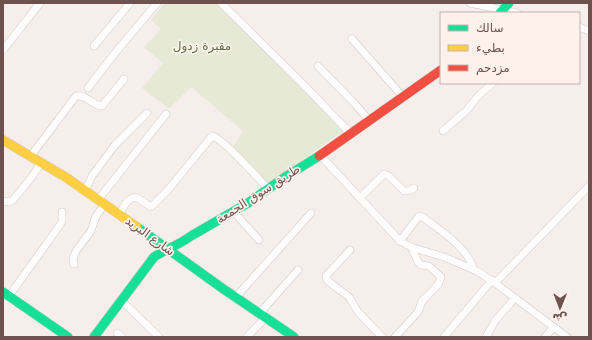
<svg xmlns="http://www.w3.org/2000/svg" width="592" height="340" font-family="'DejaVu Sans','Noto Naskh Arabic',sans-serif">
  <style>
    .green { fill: #e6e9d6 }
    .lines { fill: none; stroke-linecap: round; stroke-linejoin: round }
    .street-casing { stroke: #d3cac7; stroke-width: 8 }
    .fast-casing { stroke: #d4c9c6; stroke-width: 10 }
    .slow-casing { stroke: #d4c9c6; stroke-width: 10 }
    .jam-casing { stroke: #d4c9c6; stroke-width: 10 }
    .street { stroke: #fefcfc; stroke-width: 7 }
    .fast { stroke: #16e098; stroke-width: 9 }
    .slow { stroke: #ffcf43; stroke-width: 9 }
    .jam { stroke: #f24e42; stroke-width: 9 }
    .labels { text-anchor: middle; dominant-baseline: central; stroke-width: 3.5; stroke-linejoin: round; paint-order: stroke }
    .park-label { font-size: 12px; fill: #5f7348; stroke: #fcf1eb }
    .street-label { font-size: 12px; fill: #6f514e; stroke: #fcf1eb }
  </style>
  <rect width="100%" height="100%" fill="#f5eeea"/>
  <path class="green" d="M165,3H217L253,37L344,131L267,184L233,147L243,131L191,87L169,109L142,88L163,63L144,47L161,29L151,20Z"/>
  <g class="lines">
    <defs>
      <path id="street" d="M221,3L302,83L350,133
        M470,3L517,13
        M579,27L589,31
        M352,39L403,97
        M94,46L130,3
        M3,50L40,3
        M318,66L355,104L369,120
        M88,88L115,53L157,3
        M443,131L467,110L478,96L493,83
        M320,155L400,241L411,247L444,257L477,271L495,283L567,337
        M30,157L76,96C86,94 93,106 102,106L124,79
        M85,191L92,176L115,145L147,113
        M360,198L384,174L389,176L404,191H408L414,188
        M98,200L166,114
        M3,201L9,202L13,200L31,178L41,163
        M233,211L259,240
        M120,214C124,206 126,199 136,197L151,207L168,190L212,136C222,137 259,180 269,189
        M400,241L419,216L423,217C441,232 467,246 474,270
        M350,250L326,276L327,280L333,285L349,297L358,312L382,337
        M74,264L73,259L76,251L91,231L96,216L105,204
        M495,283L589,186
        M9,296L60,225L62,221V212
        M235,298L311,213
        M121,300L159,337
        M259,314L298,270
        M117,333L122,337
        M247,337L265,318
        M395,337L418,312L422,301L438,285L441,277L429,266L421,265L418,262L411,247
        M444,337L492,280
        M486,337L495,321L515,298
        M545,337L554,327"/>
      <path id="fast" d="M500,13L509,3
        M137,227L222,288L294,337
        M3,292L68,337
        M94,337L154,257C166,249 179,245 191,236L248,203L285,177L319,156"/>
      <path id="slow" d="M3,140L67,178L137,227"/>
      <path id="jam" d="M319,156L441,70"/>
    </defs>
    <use href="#street" class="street-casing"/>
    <use href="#fast" class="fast-casing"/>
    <use href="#slow" class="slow-casing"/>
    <use href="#jam" class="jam-casing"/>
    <use href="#street" class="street"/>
    <use href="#fast" class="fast"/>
    <use href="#slow" class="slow"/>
    <use href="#jam" class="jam"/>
  </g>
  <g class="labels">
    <g class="park-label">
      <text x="202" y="46">مقبرة زدول</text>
    </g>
    <g class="street-label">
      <text transform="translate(258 194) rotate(-33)">طريق سوق الجمعة</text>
      <text transform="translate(150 236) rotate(36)">شارع البريد</text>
    </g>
  </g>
  <rect width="592" height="340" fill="none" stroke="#6f514e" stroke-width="8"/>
  <rect x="440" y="12" width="140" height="72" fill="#fcf1eb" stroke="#c4b1ac"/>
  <rect x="448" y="25" width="20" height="6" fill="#16e098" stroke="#c4b1ac"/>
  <text x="476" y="32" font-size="12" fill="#6f514e">سالك</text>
  <rect x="448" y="45" width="20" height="6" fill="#ffcf43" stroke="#c4b1ac"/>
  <text x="476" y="52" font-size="12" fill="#6f514e">بطيء</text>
  <rect x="448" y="65" width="20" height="6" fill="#f24e42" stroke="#c4b1ac"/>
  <text x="476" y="72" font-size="12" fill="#6f514e">مزدحم</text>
  <g transform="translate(560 308) rotate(181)" stroke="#fcf1eb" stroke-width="3" paint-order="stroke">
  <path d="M0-3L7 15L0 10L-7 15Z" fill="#6f514e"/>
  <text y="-6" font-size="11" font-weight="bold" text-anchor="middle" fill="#6f514e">ش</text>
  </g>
</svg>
